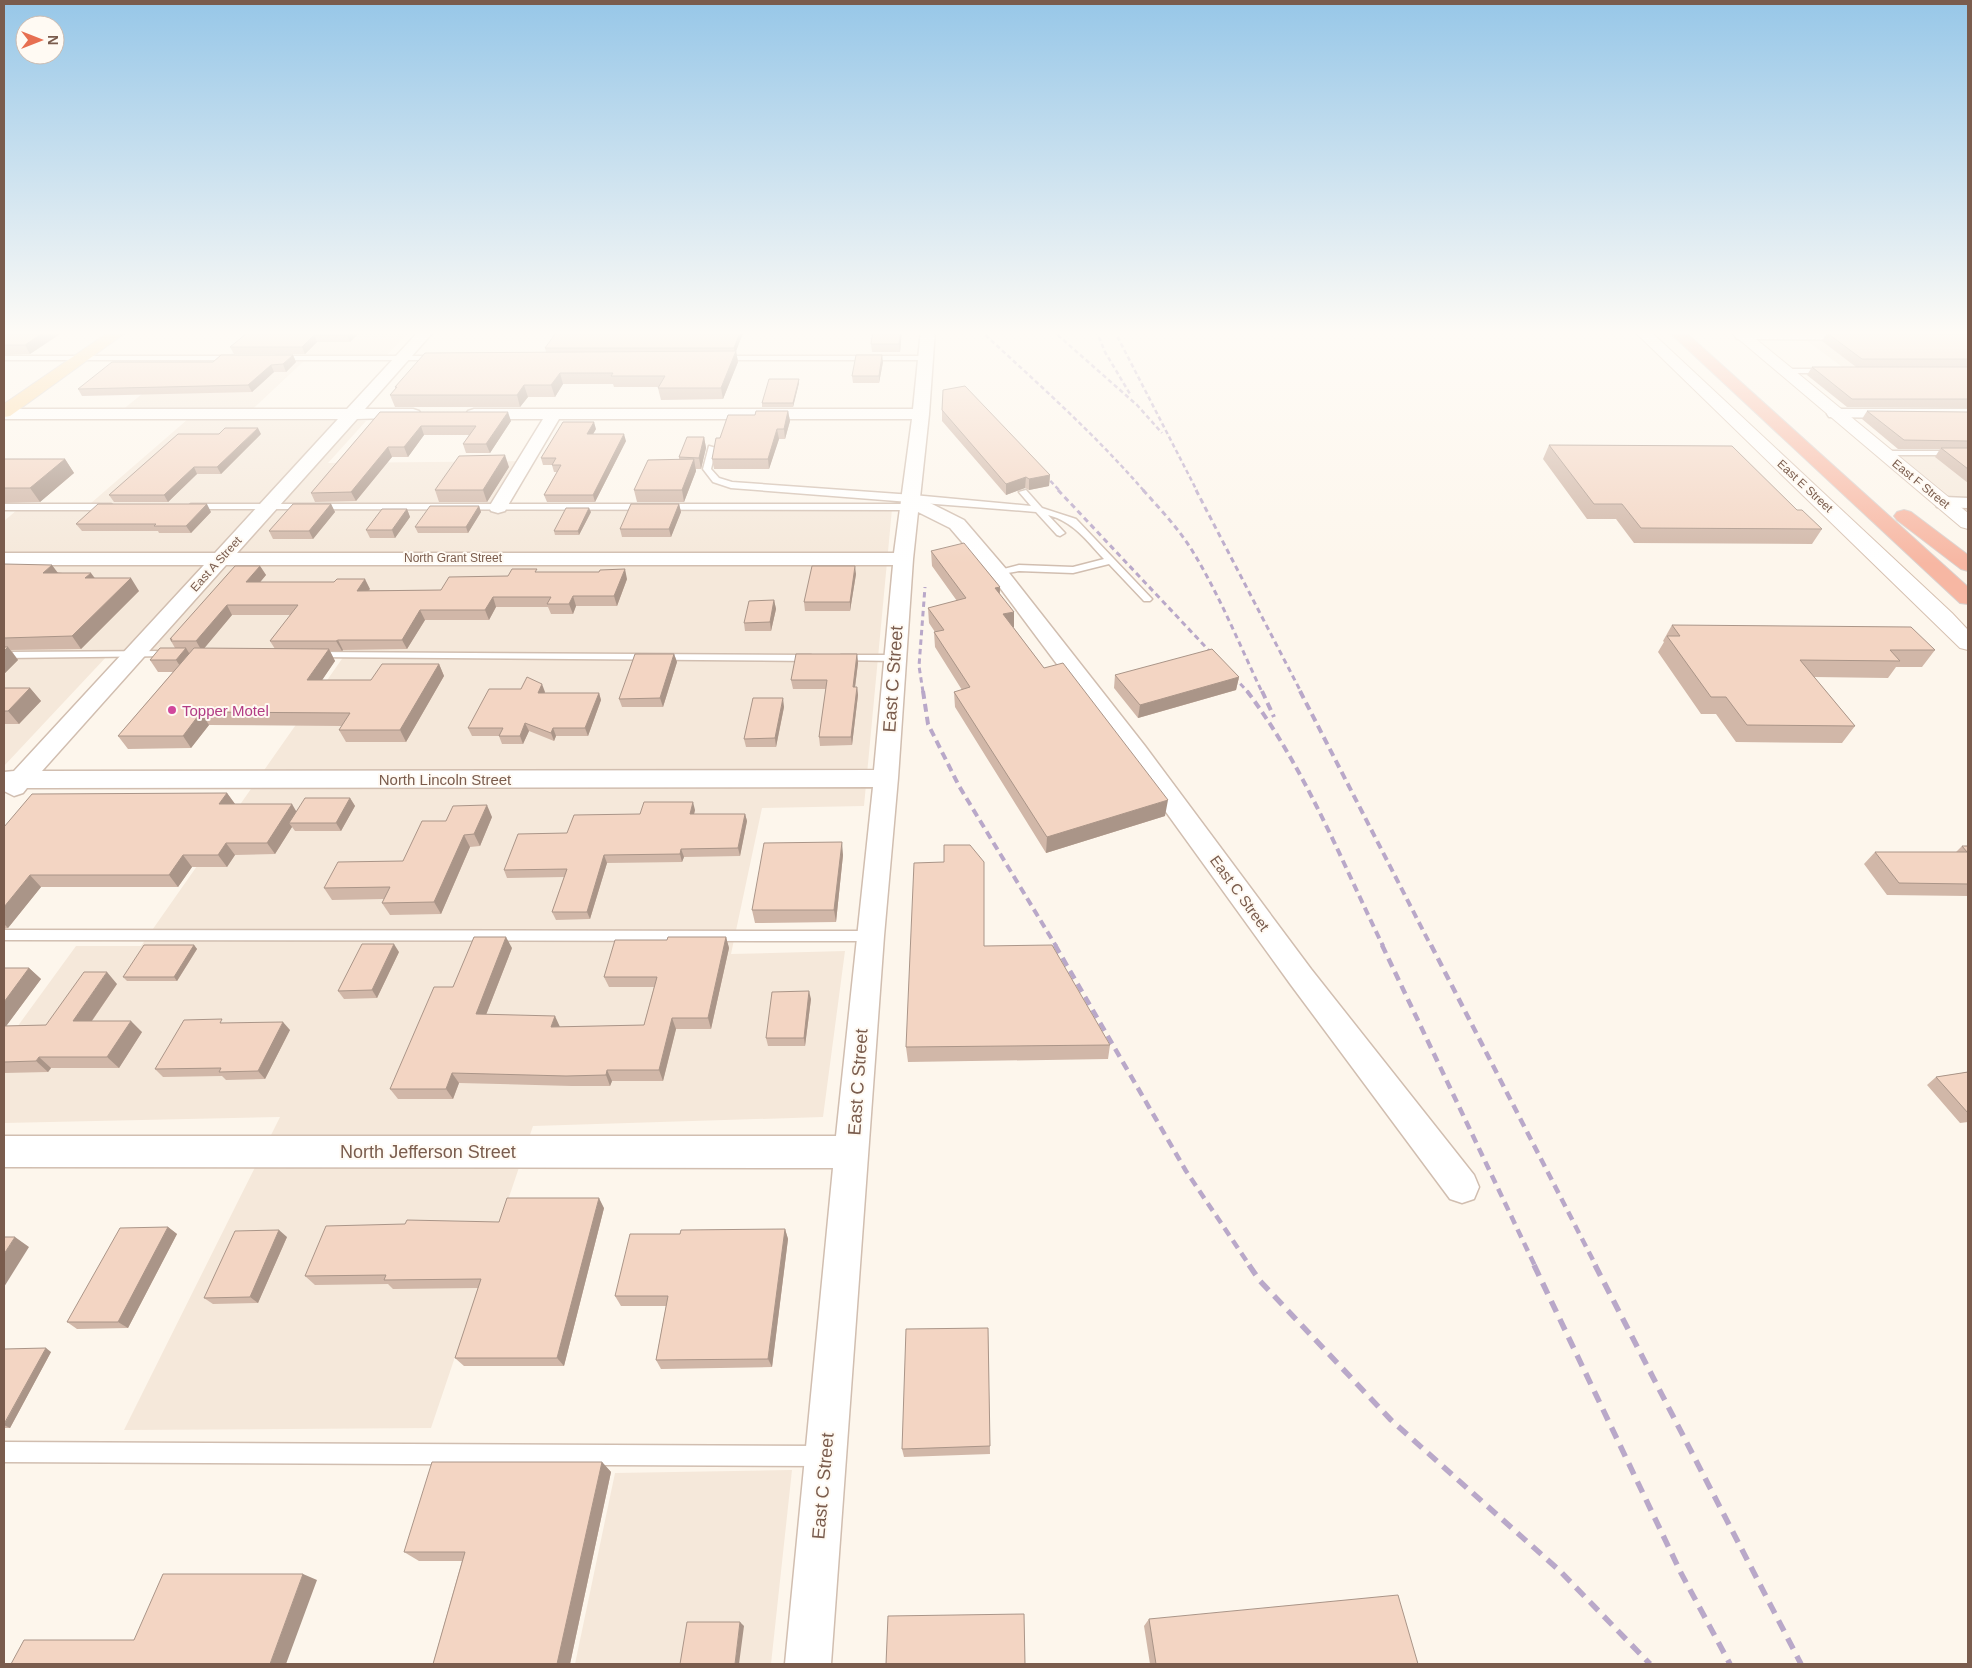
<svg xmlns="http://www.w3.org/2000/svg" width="1972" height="1668" font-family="Arial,sans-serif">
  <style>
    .residential { fill: #f5e8da }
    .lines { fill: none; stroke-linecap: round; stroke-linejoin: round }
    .service-casing { stroke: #d1beb0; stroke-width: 3 }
    .minor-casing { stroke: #d1beb0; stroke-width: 3 }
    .secondary-casing { stroke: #d6c0b0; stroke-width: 2 }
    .primary-casing { stroke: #dad1cd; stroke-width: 2 }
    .motorway-casing { stroke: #dad1cd; stroke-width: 2 }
    .service { fill: #fff; fill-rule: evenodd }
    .minor { fill: #fff; fill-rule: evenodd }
    .secondary { fill: #fff; fill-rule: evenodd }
    .primary { fill: #fbd9a5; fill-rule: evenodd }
    .motorway { fill: #f7b7a3; fill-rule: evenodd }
    .rail-far4 { stroke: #b9a8c9; stroke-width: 2.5; stroke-dasharray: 4.5 3; stroke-linecap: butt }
    .rail-far3 { stroke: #b9a8c9; stroke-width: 3; stroke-dasharray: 5.5 4; stroke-linecap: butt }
    .rail-far2 { stroke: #b9a8c9; stroke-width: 4; stroke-dasharray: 8 5; stroke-linecap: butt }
    .rail-far1 { stroke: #b9a8c9; stroke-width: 4.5; stroke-dasharray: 9 6; stroke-linecap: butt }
    .rail { stroke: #b9a8c9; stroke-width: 5.5; stroke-dasharray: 12 8; stroke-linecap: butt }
    .wall { fill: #d1b7a8; fill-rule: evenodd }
    .shaded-wall { fill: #aa9588 }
    .building { fill: #f3d5c3; stroke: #aa9588 }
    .hotel-dot { fill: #d1479c; stroke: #fffaf3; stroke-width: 2 }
    .labels { text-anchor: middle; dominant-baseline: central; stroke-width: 4; stroke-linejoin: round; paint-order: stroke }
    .far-street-label { font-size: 12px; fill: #7a5c4d; stroke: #fffaf3 }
    .hotel-label { font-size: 15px; fill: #b23c85; stroke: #fffaf3; text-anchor: start }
    .street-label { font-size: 15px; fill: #7a5c4d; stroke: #fffaf3 }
    .near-street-label { font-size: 18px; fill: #7a5c4d; stroke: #fffaf3 }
  </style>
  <rect width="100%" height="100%" fill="#fdf6ec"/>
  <path class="residential" d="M259,330H411L382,360H305L240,421H366L328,463L526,461L498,510L892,509L864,806L762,808L731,954L845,951L823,1117L533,1126L431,1428L124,1430L280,1117L4,1123V1045L76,946H141L344,656L108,655L4,766V521L17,510H83L188,419H111L183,361L221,362Z
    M1746,330H1968V387L1845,369L1795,332Z
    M1899,455H1968V511Z
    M792,1470L771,1664H575L615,1473Z"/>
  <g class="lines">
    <defs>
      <path id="service" d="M4,356H234L238,358L234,360H4Z
        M276,356H436L440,358L436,360H276Z
        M718,356H925L929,358L925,360H721L717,358Z
        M1780,369H1826L1830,371L1826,373H1783L1779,371Z
        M709,446L716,448L711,469L719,478L732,482L913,495L1031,506L1019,492L1026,490L1042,508L1076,519L1152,599L1150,601H1144L1109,564L1073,573L1019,571L996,575V571L1019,565L1073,567L1104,559C1086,540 1074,522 1048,515L1065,533L1060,536L1057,535L1036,512L1025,511L731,488L713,482L703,469Z
        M1879,451H1968V455H1879Z
        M4,504H111L115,507L111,510H4Z
        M191,504H908L912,507L908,510L188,509L187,507Z
        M171,651L176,654L175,656L4,658V652Z
        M316,652L811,655L816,658L811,661L312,657L311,655Z
        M841,655H895L900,658L895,661L837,660L836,658Z
        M4,930L870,931L875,932L877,936L875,940L870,941L4,940Z
        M4,1442L823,1446L830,1449L833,1456L830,1463L823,1466L4,1462Z"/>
      <path id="minor" d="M420,330H435L365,409H413L419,411L421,414L419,417L357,419L237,553H894L912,419H559L507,507L505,511L498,513L491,511L489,507L543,419H474L468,417L466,414L468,411L474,409H913L921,330H935L929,414L920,498L964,520L1006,569L1145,746L1311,969L1474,1175L1479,1187L1474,1199L1462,1203L1450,1199L1291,985L1127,758L992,577L950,528L918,512L913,559L898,778L884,936L831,1664H785L833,1168L4,1167V1136H836L873,787L27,788L23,793L14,796L4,791V772L14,771L204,565H4V553H215L338,419H4V409H347ZM226,565H893L874,770L42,771Z
        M1742,332H1861L1866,333L1868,336L1866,339L1861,340L1737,339L1735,336L1737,333Z
        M1835,409H1968V419L1829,417L1827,414L1829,411Z
        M1944,497L1968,498V508L1937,507L1935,503L1937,499Z"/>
      <path id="secondary" d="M1633,330H1649L1952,613L1968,630V650L1960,648Z
        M1728,330H1745L1968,513V529L1961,527Z"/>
      <path id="primary" d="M112,330H129L10,416L4,417V404Z"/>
      <path id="motorway" d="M1667,330H1683L1968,587V604L1960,603Z
        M1904,510L1911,512L1968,555V571L1961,569L1897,520L1894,516L1897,512Z"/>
    </defs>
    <use href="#service" class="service-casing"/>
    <use href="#minor" class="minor-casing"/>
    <use href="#secondary" class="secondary-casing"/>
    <use href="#primary" class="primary-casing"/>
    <use href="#motorway" class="motorway-casing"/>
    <use href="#service" class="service"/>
    <use href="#minor" class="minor"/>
    <use href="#secondary" class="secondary"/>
    <use href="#primary" class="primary"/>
    <use href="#motorway" class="motorway"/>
    <path class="rail-far4" d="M980,330C1036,382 1094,433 1144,491
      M1052,330L1137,405L1162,433
      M1096,330L1105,352L1130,394
      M1114,330L1197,491
      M1040,470L1060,491"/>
    <path class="rail-far3" d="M1058,490L1248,692
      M1143,490C1161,510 1179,529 1193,552C1220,596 1240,646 1262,692
      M1196,490L1301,692
      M923,692L919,666L925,587"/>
    <path class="rail-far2" d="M923,691L928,724L959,786L1056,946
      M1247,691C1305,768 1341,860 1383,946
      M1262,691L1274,717
      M1300,691L1431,946"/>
    <path class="rail-far1" d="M1055,945L1186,1171L1250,1266
      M1382,945L1535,1266
      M1431,945L1596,1266"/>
    <path class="rail" d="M1249,1265L1260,1281L1391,1420L1560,1571L1650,1664
      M1534,1265L1681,1573L1730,1664
      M1595,1265L1801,1664"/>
  </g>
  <path class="wall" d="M4,330H66L30,354L4,355Z
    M251,330H362L350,342H317L305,354H234L230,347Z
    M744,330L736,351L738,362L723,399L661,400L658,388L659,387H614L613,384H563L555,397H528L520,407H395L390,395L395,389V387L546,352L545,348Z
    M902,330L900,352H872L871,344Z
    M1848,330H1968V331Z
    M1827,333L1968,334V408L1847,407L1807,375L1812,367H1856L1822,341Z
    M293,355L296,362L286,372H274L252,392L82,396L78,389L213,362Z
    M883,362L879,383H853L852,376Z
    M799,383L793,407H762V403Z
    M942,410L1050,475L1049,486L1029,490L1025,488L1006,495L942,421Z
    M788,411L790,421L785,439H779L769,469H714L712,459L720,438L755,415Z
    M1867,411L1968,412V483L1935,457L1940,449H1898L1862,419Z
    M380,412L511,421L490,453H466L463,444L469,435H424L408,457H392L356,501L315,502L311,493Z
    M596,429L593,434L626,441L595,502H547L544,495L557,472H554L552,465H543L541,458Z
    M261,434L221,474H197L168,502H114L109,495Z
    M704,437L706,448L701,469H696V471L684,502H637L634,490L679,459V457Z
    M1549,445L1797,510L1822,529L1812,544L1634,543L1616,519H1587L1543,459Z
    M4,459H65L74,473L40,502L4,503Z
    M509,467L487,502H439L435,490Z
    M331,504L335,512L313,539H273L269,531Z
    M679,504L681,512L671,537H622L620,529Z
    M479,506L481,512L468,533H418L415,527Z
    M407,509L410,517L395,538H370L366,530Z
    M211,512L191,533H159L158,531H82L76,524Z
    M591,512L579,535H555L554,531Z
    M931,551L1000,587V594L1014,627H1013L1044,668L1165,816L1046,853L955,707L954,692L962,690L935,647L934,632H935L929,623L928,608L957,601L932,566Z
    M4,564L95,578L139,591L81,649L11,650L18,660L4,674Z
    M260,566L266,575L260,582L370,589L368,590H441L508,576L538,572L627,579L617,606H576L573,614H551L548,607H496L489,620H425L407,649L343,650L342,651H330L335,661L322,680H371L439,664L444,676L406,742H346L339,730L342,726L209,725L191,748L128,749L118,736L173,672H158L150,660L175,648L171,641L170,639ZM232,615H291L270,641L275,649L204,648Z
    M856,574L850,611H805L804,602Z
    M774,600L776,609L771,631H745L744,623Z
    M1672,625L1935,650L1922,667H1896L1888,678L1814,677L1855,726L1842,743L1736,742L1716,714H1701L1658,652L1664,642L1663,641Z
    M674,654L677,662L663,707H622L619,699Z
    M857,654L858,663L855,687H857L858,695L852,745L820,746L819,737L826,689H793L791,680Z
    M1115,675L1239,677L1236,690L1138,718L1114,688Z
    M4,688H30L41,701L19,724H4Z
    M545,692V693H599L601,700L588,736H556L554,741L529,731L523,744H502L499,736H472L468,728Z
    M784,707L776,747H746L744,739Z
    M227,793L235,804L297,811L350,798L355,806L341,831H295L292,827L275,854L235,855L227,867H192L178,887H41L8,928L4,929V827Z
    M695,810L694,814H745L747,821L740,856L684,857L682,862L607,863L590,919L556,920L552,912L564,877L507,878L504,870L567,833L640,814Z
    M492,817L480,846L470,847L441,914L390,915L382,903L384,899L332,900L324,888L403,861L446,821Z
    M1962,846H1968V896L1887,895L1864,864L1875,852H1956Z
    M843,855L836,922L755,923L752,910Z
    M726,937L729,948L711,1029H676L663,1081H612L610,1086H572L459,1083L453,1099H398L390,1089L453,987L512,948L486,1015L560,1027L644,1025L654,987H609L604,977L667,940Z
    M194,945L197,949L177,981H127L123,977Z
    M984,946L1110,1045L1108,1059L908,1062L906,1047Z
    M399,952L377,998L344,999L338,991Z
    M4,968H29L41,979L6,1026L46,1025L117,984L92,1021L142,1032L119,1068H51L48,1072L4,1073Z
    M811,999L805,1046H768L766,1038Z
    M226,1023L290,1030L265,1079L226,1080L222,1076L163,1077L155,1069Z
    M1968,1072V1122L1960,1123L1927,1085L1936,1077Z
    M604,1208L564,1366H464L455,1358L478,1288L393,1289L388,1284L315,1285L305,1276L499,1222Z
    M168,1227L177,1234L128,1328L77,1329L67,1322Z
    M785,1229L788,1239L772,1367L661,1369L656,1360L666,1306H621L615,1296L680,1234Z
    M287,1237L258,1303L213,1304L204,1298Z
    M988,1328L990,1454L904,1457L902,1449Z
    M4,1349L51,1352L10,1428H4Z
    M602,1462L611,1472L570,1664H433L462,1561H419L404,1552Z
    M1149,1619L1418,1664H1150L1144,1626Z"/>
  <path class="shaded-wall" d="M47,330H66L30,354L25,345Z
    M352,330H362L350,342L347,335Z
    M741,330H744L735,354L734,348Z
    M901,330H902L900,352L899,344Z
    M314,335L317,342L305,354L302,347Z
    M736,351L738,362L723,399L721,388Z
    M293,355L296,362L286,372L283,364Z
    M882,355L883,362L879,383V376Z
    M271,365L274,372L252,392L248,385Z
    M560,373L563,384L555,397L551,385Z
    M799,379V383L793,407V403Z
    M524,385L528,397L520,407L517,395Z
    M788,411L790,421L785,439L784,429Z
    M508,412L511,421L490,453L486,444Z
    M594,422L596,429L589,441L587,434Z
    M421,426L424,435L408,457L404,447Z
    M258,428L261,434L221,474L217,467Z
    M777,429L779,439L769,469L768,459Z
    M624,434L626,441L595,502L593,495Z
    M704,437L706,448L701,469L699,458Z
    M388,447L392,457L356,501L351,492Z
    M505,455L509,467L487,502L483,490Z
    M65,459L74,473L40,502L30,488Z
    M694,459L696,471L684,502L682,490Z
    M194,467L197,474L168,502L164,495Z
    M1050,475L1049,486L1029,490V479Z
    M1026,477L1025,488L1006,495V484Z
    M207,504L211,512L191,533L186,526Z
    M331,504L335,512L313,539L309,531Z
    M679,504L681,512L671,537L669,529Z
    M479,506L481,512L468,533L466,527Z
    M589,508L591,512L579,535L578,531Z
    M407,509L410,517L395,538L392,530Z
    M52,565L61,577L43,573Z
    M260,566L266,575L252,592L246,582Z
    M855,566L856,574L850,611V602Z
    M625,569L627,579L617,606L614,596Z
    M91,573L100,585L85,578Z
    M131,578L139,591L81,649L72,636Z
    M365,579L370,589L361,600L357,591Z
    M1000,587L999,602L995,588Z
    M573,596L576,606L573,614L569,604Z
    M493,597L496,607L489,620L485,610Z
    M774,600L776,609L771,631L770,622Z
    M227,605L232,615L202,651L196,641Z
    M420,610L425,620L407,649L402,640Z
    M1014,612V627L1003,629V614Z
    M338,640L343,650L342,651L336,641Z
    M8,647L18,660L4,674V651Z
    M186,648L194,661L184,672L176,660Z
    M329,649L335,661L314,692L307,680Z
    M674,654L677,662L663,707L660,698Z
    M857,654L858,663L854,695L853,687Z
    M439,664L444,676L406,742L400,730Z
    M1239,677L1236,690L1138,718L1140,705Z
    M542,684L545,692L541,700L538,693Z
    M857,687L858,695L852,745L851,737Z
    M30,688L41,701L19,724L8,711Z
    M599,693L601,700L588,736L585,728Z
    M783,698L784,707L776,747L775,738Z
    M201,712L209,725L191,748L183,736Z
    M525,723L529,731L523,744L520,736Z
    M553,728L556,736L554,741L551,733Z
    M227,793L235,804H219Z
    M350,798L355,806L341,831L336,823Z
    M1168,800L1165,816L1046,853L1047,837Z
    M693,802L695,810L692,822L690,814Z
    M292,804L299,816L289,823L292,827L275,854L267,843Z
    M487,805L492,817L480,846L474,834Z
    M745,814L747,821L740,856L738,848Z
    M464,835L470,847L441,914L434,902Z
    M842,842L843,855L836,922L834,910Z
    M226,843L235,855L227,867L218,855Z
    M681,849L684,857L682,862L680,854Z
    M183,855L192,867L178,887L169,875Z
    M604,855L607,863L590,919L587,912Z
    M30,875L41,887L8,928L4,924V907Z
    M506,937L512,948L482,1025L476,1014Z
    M726,937L729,948L711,1029L708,1018Z
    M394,944L399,952L377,998L372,990Z
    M194,945L197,949L177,981L174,977Z
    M29,968L41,979L4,1029V1002Z
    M107,972L117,984L84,1032L73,1021Z
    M809,991L811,999L805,1046L804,1038Z
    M555,1016L560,1027H551Z
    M672,1018L676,1029L663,1081L659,1070Z
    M131,1021L142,1032L119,1068L107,1057Z
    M283,1022L290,1030L265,1079L258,1071Z
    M39,1057L51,1068L48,1072L36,1061Z
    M607,1070L612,1081L610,1086L606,1075Z
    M452,1073L459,1083L453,1099L446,1089Z
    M599,1198L604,1208L564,1366L557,1358Z
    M168,1227L177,1234L128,1328L118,1322Z
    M785,1229L788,1239L772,1367L768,1359Z
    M279,1230L287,1237L258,1303L250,1297Z
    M15,1237L29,1247L4,1287V1254Z
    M46,1348L51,1352L10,1428L4,1425Z
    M602,1462L611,1472L570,1664H557Z
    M303,1574L317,1580L286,1664H270Z
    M740,1622L744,1626L739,1664H735Z"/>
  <path class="building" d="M4,330H47L25,345H4Z
    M251,330H352L347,335H314L302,347H230Z
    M558,330H741L734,348H545Z
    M873,330H901L899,344H871Z
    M1827,333L1968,334V359H1862Z
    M736,351L721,388H658L665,376H611L613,373H560L551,385H524L517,395H390L397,387H395L425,353Z
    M221,355H293L283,364L271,365L248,385L78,389L112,362H213Z
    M856,355H882L879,376H852Z
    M1812,367H1968V399H1852Z
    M769,379H799L793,403H762Z
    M965,386L1050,475L1029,479L1026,477L1006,484L942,410L943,390Z
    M756,411H788L784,429H777L768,459H712L716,438H720L728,415H755Z
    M1867,411L1968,412V441L1904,440Z
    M380,412H508L486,444H463L476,426H421L404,447H388L351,492L311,493Z
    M563,422H594L587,434H624L593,495H544L561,465H552L556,458H541Z
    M225,428H258L217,467H194L164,495H109L178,434H219Z
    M687,437H704L699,458L679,457Z
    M1549,445L1732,446L1797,510H1802L1822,529L1641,528L1622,504H1594Z
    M1941,448H1968V469Z
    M505,455L483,490H435L459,456Z
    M4,459H65L30,488H4Z
    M694,459L682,490H634L648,460Z
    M98,504H207L186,526H154L156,524H76Z
    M293,504H331L309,531H269Z
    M631,504H679L669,529H620Z
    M430,506H479L466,527H415Z
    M566,508H589L578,531H554Z
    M382,509H407L392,530H366Z
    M964,543L1000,587L995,588L1014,612L1003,614L1044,668L1063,663L1168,800L1047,837L954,692L970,687L934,632L944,630L928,608L966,598L931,551Z
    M4,564L52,565L43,573H91L85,578H131L72,636L4,638Z
    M235,566H260L246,582H334L337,579H365L357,591L441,590L449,577L508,576L512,569H537L535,572H599L600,570L625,569L614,596H573L569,604H547L551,597H493L485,610H420L402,640H338L336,641H270L298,605H227L196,641H171L172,639H170Z
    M812,566H855L850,602H804Z
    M774,600L770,622L744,623L749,601Z
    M1672,625L1911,627L1935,650H1890L1900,661L1800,660L1855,726L1747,725L1726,697H1711L1667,636H1680Z
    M4,647H8L4,651Z
    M160,648H186L176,660H150Z
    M194,648L329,649L307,680H371L382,664H439L400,730H339L350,713L201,712L183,736H118Z
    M1212,649L1239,677L1140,705L1115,675Z
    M635,654H674L660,698L619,699Z
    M796,654H857L853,687H857L851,737H819L827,680H791Z
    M527,677L542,684L538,693H599L585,728H553L551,733L525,723L520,736H499L503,728H468L489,689H521Z
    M4,688H30L8,711H4Z
    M753,698H783L775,738L744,739Z
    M227,793L219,804H292L267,843H226L218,855H183L169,875H30L4,907V827L32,794Z
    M305,798H350L336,823H289Z
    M644,802H693L690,814H745L738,848L681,849L680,854L604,855L587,912H552L567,869L504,870L518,834L567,833L574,815L640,814Z
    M487,805L474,834L464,835L434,902L382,903L390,887L324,888L338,862L403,861L422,821H446L453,806Z
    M842,842L834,910H752L764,843Z
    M944,845H970L984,862V946L1052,945L1110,1045L906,1047L914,863L944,862Z
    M1962,846H1968V884L1899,883L1875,852H1967Z
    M474,937H506L476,1014L555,1016L551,1027L644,1025L657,977H604L615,940H667L668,937H726L708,1018H672L659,1070H607L606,1075L566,1076L452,1073L446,1089H390L434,987H453Z
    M362,944H394L372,990L338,991Z
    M144,945H194L174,977H123Z
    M4,968H29L4,1002Z
    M84,972H107L73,1021H131L107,1057H39L36,1061L4,1062V1026L46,1025Z
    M809,991L804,1038H766L772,992Z
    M222,1019L220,1023L283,1022L258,1071L219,1072L221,1068L155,1069L184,1020Z
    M1968,1072V1113L1936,1077Z
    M507,1198H599L557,1358H455L481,1279L384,1280L386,1275L305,1276L326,1226L405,1224L407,1220L499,1222Z
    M168,1227L118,1322H67L120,1228Z
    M785,1229L768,1359L656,1360L668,1296H615L630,1234H680L681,1230Z
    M279,1230L250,1297L204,1298L235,1231Z
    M4,1237H15L4,1254Z
    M988,1328L990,1446L902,1449L906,1329Z
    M46,1348L4,1424V1349Z
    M432,1462H602L557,1664H433L465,1552H404Z
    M163,1574H303L270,1664H11L24,1640H134Z
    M1398,1595L1418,1664H1156L1149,1619Z
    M1024,1614L1025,1664H886L888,1616Z
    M687,1622H740L735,1664H680Z"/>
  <linearGradient id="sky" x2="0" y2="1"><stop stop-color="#97c7e8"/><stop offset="0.59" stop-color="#fefbf6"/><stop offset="1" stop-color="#fefbf6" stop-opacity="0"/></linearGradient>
  <rect width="1972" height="564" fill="url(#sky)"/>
  <circle class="hotel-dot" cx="172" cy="710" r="5"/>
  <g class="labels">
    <g class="far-street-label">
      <text transform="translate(1921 484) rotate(39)">East F Street</text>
      <text transform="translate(1805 486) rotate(43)">East E Street</text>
      <text x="453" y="558">North Grant Street</text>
      <text transform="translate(216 564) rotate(-48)">East A Street</text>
    </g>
    <g class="hotel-label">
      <text x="182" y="710">Topper Motel</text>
    </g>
    <g class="street-label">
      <text x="445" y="779">North Lincoln Street</text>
      <text transform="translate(1240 893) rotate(54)">East C Street</text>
    </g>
    <g class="near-street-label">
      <text transform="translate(893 679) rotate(-86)">East C Street</text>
      <text transform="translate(858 1082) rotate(-86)">East C Street</text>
      <text x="428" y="1152">North Jefferson Street</text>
      <text transform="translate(823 1486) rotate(-85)">East C Street</text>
    </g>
  </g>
  <rect width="1972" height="1668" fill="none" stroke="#7a5c4d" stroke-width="10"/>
  <g transform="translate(40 40) rotate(90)"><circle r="24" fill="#fffaf3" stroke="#cabbb1"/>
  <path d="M0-4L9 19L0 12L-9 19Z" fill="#e76f51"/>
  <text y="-8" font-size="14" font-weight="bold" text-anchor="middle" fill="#7a5c4d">N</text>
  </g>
</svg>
